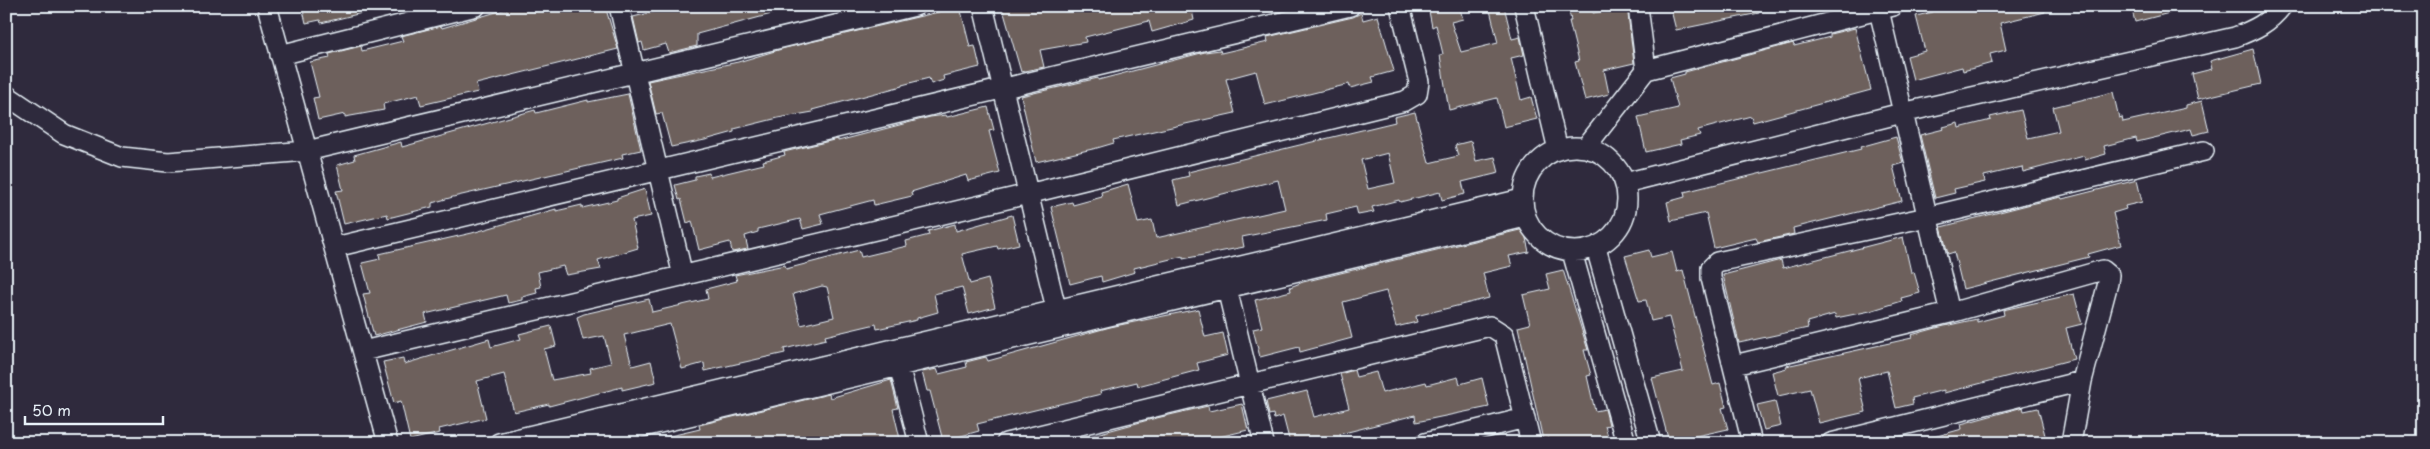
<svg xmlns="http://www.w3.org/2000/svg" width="2430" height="449" font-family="'Playpen Sans',sans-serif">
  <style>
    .building { fill: #6d605b; stroke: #e8f1f8; fill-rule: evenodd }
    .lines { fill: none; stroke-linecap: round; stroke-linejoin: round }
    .street-casing { stroke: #e8f1f8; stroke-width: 22 }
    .street { stroke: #2f2a3d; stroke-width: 19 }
  </style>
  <rect width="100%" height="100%" fill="#2f2a3d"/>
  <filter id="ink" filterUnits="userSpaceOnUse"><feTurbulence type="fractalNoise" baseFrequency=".02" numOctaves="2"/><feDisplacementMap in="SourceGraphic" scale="10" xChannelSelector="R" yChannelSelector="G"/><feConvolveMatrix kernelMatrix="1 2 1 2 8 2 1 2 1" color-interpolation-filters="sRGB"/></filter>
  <g filter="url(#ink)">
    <path class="building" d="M302,6H365L366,12L321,23L320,20L306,23Z
      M517,6H605L618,49L476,84L478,92L464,95L421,105L418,95L383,104L384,110L345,117V114L318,120L313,98L319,97L310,62L330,58L329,54L361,46L362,51L403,41L401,36L441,26L442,28Z
      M678,6H779V12L697,34V46L669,53L666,44L644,50L642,42L639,43L633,17Z
      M1002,6H1191L1194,20L1152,32L1149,21L1085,37L1086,42L1040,50L1044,67L1021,72Z
      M1428,6H1459L1463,19L1451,22L1461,52L1498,43L1489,6H1504L1512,39L1520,37L1524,55L1511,58L1521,100L1531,97L1537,119L1504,127L1497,98L1449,110L1440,55L1443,54L1436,25L1432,27Z
      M1568,6H1591L1593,13L1627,6L1634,63L1604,70L1609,94L1585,100L1575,62L1579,61L1569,21H1571Z
      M1688,6H1758L1759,13L1676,30L1671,10Z
      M1940,6H2044L2045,12L2000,23L2006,50L1990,54L1992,63L1963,71L1962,67L1913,80L1907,56L1925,51L1916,16L1933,12L1932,8Z
      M2131,6H2176L2177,11L2135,22Z
      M960,7L970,47L975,46L980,67L943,76L944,80L931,84L929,78L902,85V86L812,110L813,112L778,118L734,129V132L705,140L671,147L662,113L656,114L648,81L738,62L785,48Z
      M1361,13L1363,20L1378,16L1394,71L1372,77L1374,82L1350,88L1349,84L1265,105L1256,71L1226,79L1235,113L1113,140L1114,143L1097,148L1036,162L1021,96L1098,78V80L1205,52L1220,50L1221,53L1268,42L1267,37L1353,17Z
      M1855,28L1871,90L1753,122L1751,116L1698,130L1700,135L1680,140L1681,144L1646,152L1638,117L1678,108L1670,78L1685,74V72L1793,43L1794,46L1830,37V34Z
      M2253,49L2261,84L2198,99L2192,74L2212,69L2210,61Z
      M2113,92L2119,118L2122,117L2123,122L2186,108V105L2202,101L2209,131L2193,135L2191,129L2137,142L2136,138L2104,146L2106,154L2085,160L2084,156L2023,172L2022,167L1984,176L1985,182L1954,189L1955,193L1935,198L1920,135L1944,129L1943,127L1958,123L1959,128L1991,120L1990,117L2021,110L2028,138L2059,131L2053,107Z
      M628,94L641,150L622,154L623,158L453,197L432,203V207L388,218L387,214L344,224L336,191L343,190L337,165L355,160L354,155L401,142L402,147L535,110L536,113L588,100V102Z
      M988,107L994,130L989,131L1000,173L968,181L966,175L911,192L912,196L874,205L873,200L820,214L823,224L803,229L800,219L758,229V232L745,236L748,249L732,252L730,242L699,250L692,221L687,223L681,199L679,200L675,185L695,180V176L709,173L710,177L764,164L763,161L785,155L784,152L838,139V141L930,117L946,115L947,117Z
      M1415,112L1429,163L1458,156L1455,145L1471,141L1476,161L1495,157L1499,173L1462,182L1465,194L1442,200L1440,192L1400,202L1399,200L1372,207L1374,212L1358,215L1356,207L1326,214L1327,220L1242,237L1244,247L1183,259V256L1134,268L1135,272L1102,282L1101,276L1070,284L1051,207L1072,202L1073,205L1102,197L1101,192L1128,184L1138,223L1152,220L1156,238L1285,209L1278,180L1179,205L1173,180L1189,176L1188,172L1395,122L1394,117ZM1388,153L1395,183L1368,189L1361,160Z
      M1896,137L1903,163L1893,166L1902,201L1793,228L1794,234L1758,242L1756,238L1714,248L1706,213L1671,221L1667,202L1685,197L1684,192L1861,149L1860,147Z
      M2137,180L2142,202L2125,206L2126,209L2113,213L2121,245L2088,254L2089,257L2073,261L1963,289L1954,252L1948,254L1941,227L2031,204L2061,197L2062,199Z
      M645,189L651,216L632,220L638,248L598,260L601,269L566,275L563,266L538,272L541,287L536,288L537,293L522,297V300L508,303L506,295L425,314L427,322L374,336L363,294L370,293L362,263L380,259L379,254L472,233L556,209V211L582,205V208L617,200V198Z
      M1012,215L1019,244L998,249L997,246L962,254L970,284L988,279L995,307L969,314L962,287L934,294L938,312L917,318V320L877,329L876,324L825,336L826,339L784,349L785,353L705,371L704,363L682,369L670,324L624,335L632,366L651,361L656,382L622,390V387L549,406V404L514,412L504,374L477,381L486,418L439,429L440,433L410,440L401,401L394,403L383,362L403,358L404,364L489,339L491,347L521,339L519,334L551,326L556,346L544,349L552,380L591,373L590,368L611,363L604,336L583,340L577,317L584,314L649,299L652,312L708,299L706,289L737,281L735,275L785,265L786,269L859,250L861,257L907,246L906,241L929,235L928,231L955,224L956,231ZM822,286L827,287L834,317L801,325L793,294Z
      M1524,229L1529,252L1509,256L1512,266L1483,273L1489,298L1416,316L1417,322L1396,327L1386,291L1343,302L1352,338L1300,352L1299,347L1260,357L1253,329L1262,327L1255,300L1291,291L1290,287L1303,282Z
      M1903,237L1911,272H1914L1920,293L1901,298L1902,301L1870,311L1836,318L1835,314L1807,322L1808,328L1739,343L1723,275L1781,260L1783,268Z
      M1649,250L1651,257L1672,252L1677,272L1683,270L1713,385L1720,383L1726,407L1722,408L1728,429L1669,442L1652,378L1683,371L1669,317L1651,321L1646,300L1639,301L1625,256Z
      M1563,270L1588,350H1584L1591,375L1587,376L1595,411L1605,409L1609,425L1605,426L1610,443H1550L1549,438L1543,440L1518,327L1530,324L1523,295L1550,289L1546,274Z
      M2074,294L2082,324L2066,328L2074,359L1944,393V390L1912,398L1913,404L1896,408L1887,371L1858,378L1866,412L1819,423L1810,389L1778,396L1772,372L1787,368L1786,366L1912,338L1911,335L1940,327L1977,319V322L2004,315L2003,310Z
      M1198,309L1205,337L1223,333L1228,355L1197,363L1199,370L1138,386L1137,382L1100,391L1101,394L977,424L979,431L943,441L930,391H927L922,372L937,369L939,374L967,367L966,362L986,357L988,361L1110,327Z
      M1354,370L1356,377L1376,372L1382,393L1426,382L1427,385L1458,377L1460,384L1482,378L1489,407L1416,422L1415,415L1340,434L1343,443H1290L1283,416L1274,419L1273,414L1269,415L1266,401L1307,391L1314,417L1349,408L1340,374Z
      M891,380L898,408L893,409L901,443H667L666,437L700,429L699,425L829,394L830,398Z
      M1775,401L1781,426L1764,430L1757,405Z
      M1242,404L1248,430L1219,437L1220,443H1083L1082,438L1148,420L1208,406L1209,411Z
      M2023,407L2024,411L2038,408L2047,443H1930V438L1962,429L1961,424Z"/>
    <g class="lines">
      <defs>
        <path id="street" d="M267,6L388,443
          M619,6L683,276
          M983,6L1059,321
          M1524,6L1558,150
          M1638,6L1646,70
          M1878,6L1950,313
          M280,55L476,6
          M6,95L64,134L122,157L168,162L307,151L915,6
          M1523 199a52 52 0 1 1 104 0a52 52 0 1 1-104 0Z
          M1585,148L1646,70L1893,6
          M1625,183L1902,113L2235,37C2254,30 2269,23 2282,6
          M335,247L1350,6
          M1596,248L1651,443
          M1572,252L1626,443
          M1224,276L1264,443
          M363,351L1028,194L1405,101L1417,94L1419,82L1400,6
          M896,354L919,443
          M1734,365L1950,313L2103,270L2109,275L2108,283L2082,381L2071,443
          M499,443L1522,199
          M576,443L1525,217
          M1006,443L1490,326L1504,335L1531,443
          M1425,443L1525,418
          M1752,443L1711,278V268L1717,262L1927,217L2204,151
          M1831,443L2082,381"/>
      </defs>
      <use href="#street" class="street-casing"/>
      <use href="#street" class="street"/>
    </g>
  </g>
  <rect width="2430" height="449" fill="none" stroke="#2f2a3d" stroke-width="25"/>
  <rect x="12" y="12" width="2405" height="424" fill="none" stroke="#e8f1f8" stroke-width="2" filter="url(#ink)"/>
  <path d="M25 416v8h138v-8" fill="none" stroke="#e8f1f8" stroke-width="2.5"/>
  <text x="32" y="416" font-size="15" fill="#e8f1f8" stroke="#2f2a3d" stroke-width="4" paint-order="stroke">50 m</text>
</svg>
